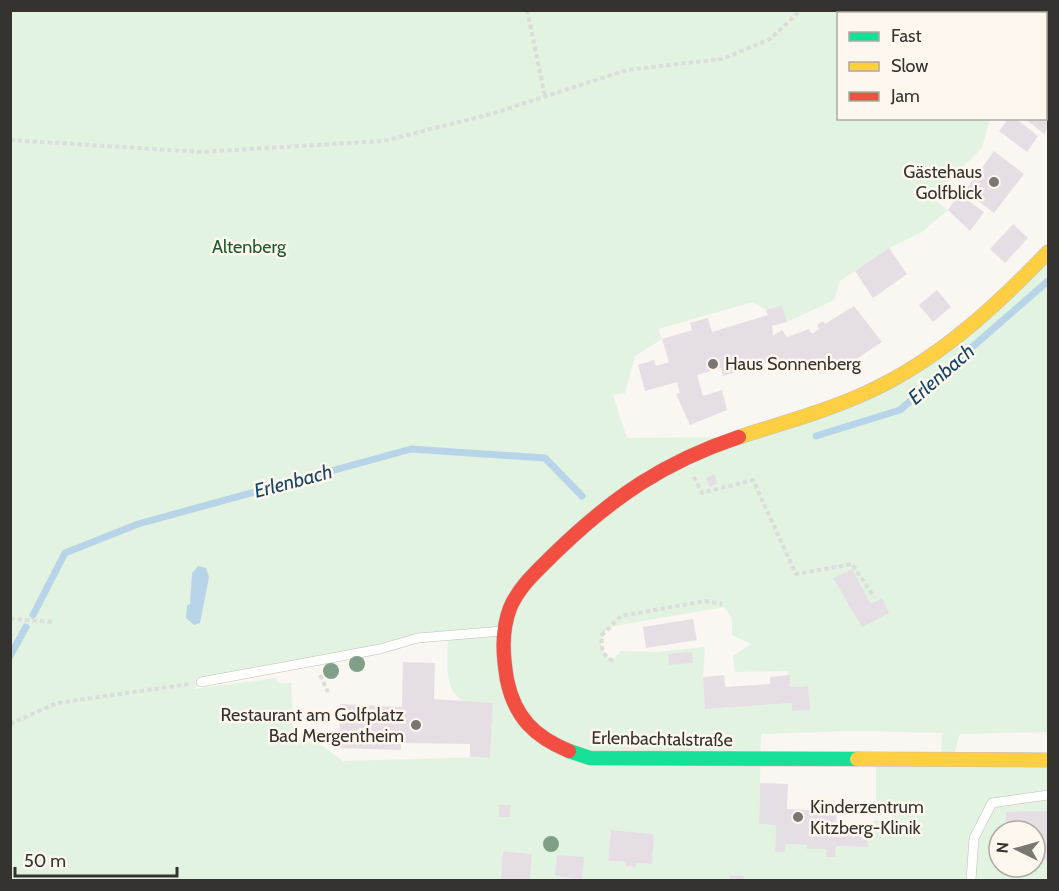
<svg xmlns="http://www.w3.org/2000/svg" width="1059" height="891" font-family="Cabin,sans-serif">
  <style>
    .green { fill: #e2f3e2; fill-rule: evenodd }
    .water { fill: #b8d4e9 }
    .lines { fill: none; stroke-linecap: round; stroke-linejoin: round }
    .stream { stroke: #b8d4e9; stroke-width: 7 }
    .building { fill: #e5dfe5 }
    .lane-casing { stroke: #c2bebb; stroke-width: 10 }
    .fast-casing { stroke: #c2bebb; stroke-width: 15 }
    .slow-casing { stroke: #c2bebb; stroke-width: 15 }
    .jam-casing { stroke: #c2bebb; stroke-width: 15 }
    .path { stroke: #dcdcda; stroke-width: 4; stroke-dasharray: 4.5 3; stroke-linecap: butt }
    .lane { stroke: #fefefd; stroke-width: 9 }
    .fast { stroke: #16e098; stroke-width: 14 }
    .slow { stroke: #ffcf43; stroke-width: 14 }
    .jam { stroke: #f24e42; stroke-width: 14 }
    .tree { fill: #7fa086 }
    .poi-dot { fill: #7a7773; stroke: #fef7ed; stroke-width: 2 }
    .labels { text-anchor: middle; dominant-baseline: central; stroke-width: 5; stroke-linejoin: round; paint-order: stroke }
    .poi-label { font-size: 18px; fill: #35332f; stroke: #fef7ed; text-anchor: end }
    .park-label { font-size: 18px; fill: #1b592e; stroke: #fef7ed }
    .street-label { font-size: 18px; fill: #35332f; stroke: #fef7ed }
    .water-label { font-size: 20px; font-style: italic; fill: #174667; stroke: #fef7ed }
  </style>
  <rect width="100%" height="100%" fill="#faf6f1"/>
  <path class="green" d="M10,11H1048V76L1046,74V14H838V118L990,119L982,148L931,198L948,210L922,232L889,248L840,281L834,300L787,322L782,305L766,310L753,302L658,329L662,339L635,356L625,393L613,395L627,438L743,437L892,380L1048,252V732L960,734L953,758L1048,760V880H743V876L730,875L729,880H530L532,854L506,851L501,880H11ZM724,607L732,618V635L751,644L733,656L735,672L787,671L790,687L808,686L809,710L792,711V703L705,709L703,677L705,647L657,652L621,651L613,660C598,652 598,639 609,627ZM448,637C448,655 442,693 465,701C473,704 485,703 493,703L490,757L343,761L317,742L294,741L291,683H278L276,678L194,689L201,682ZM856,731L942,733L941,759L876,758V802L891,808V820H875L868,826L867,847L836,846L835,857L826,849H808L807,845L786,844L785,852H775L776,825L759,824L761,734ZM611,830L654,834L652,864L636,863V867L626,866V862L608,861ZM999,831H1035V867H999Z"/>
  <path class="water" d="M198,566L206,568L209,577L200,623L194,625L186,618L187,606L190,604L192,573Z"/>
  <g class="lines">
    <path class="stream" d="M816,436L900,410L1048,281
      M33,615L65,553L138,524L411,449L545,458L582,496
      M10,656L26,627"/>
  </g>
  <path class="building" d="M1046,74L1048,76V128L1044,134L1024,118H1046Z
    M1009,118H1015L1038,136L1027,152L999,131Z
    M994,151L1024,174L994,213L965,191Z
    M959,194L984,212L970,231L948,210Z
    M1013,224L1028,238L1005,263L990,249Z
    M889,248L907,274L873,298L855,271Z
    M937,290L951,307L933,322L919,305Z
    M782,305L787,322L772,326L773,336L782,330L787,337L809,329L812,334L819,329L817,325L823,321L825,324L854,306L882,342L840,370L836,363L820,374L812,362L799,370L793,360L784,366L776,360L723,376L721,368L697,375L703,396L722,390L727,410L690,425L676,394L680,393L677,382L645,391L638,365L654,360L656,366L669,362L662,339L692,330L690,323L708,318L712,332L768,315L766,310Z
    M714,474L718,483L710,487L706,478Z
    M852,569L871,604L882,598L889,613L862,627L833,578Z
    M693,619L697,640L646,648L643,627Z
    M692,652L693,663L669,665L668,654Z
    M403,662L435,663L434,699L493,703L490,758L470,757V744L401,743V750L339,748L340,704L402,707Z
    M724,675L725,687L770,684V677L790,675V687L808,686L810,710L792,711V703L705,709L703,677Z
    M760,783L788,784L787,809L837,811L836,825L868,826V847L836,846L835,857H826V849H807V845L786,844L785,852H775L776,825L759,824Z
    M499,805H510V817H499Z
    M1048,811V860L1035,861V831H1006V812Z
    M611,830L654,834L652,864L636,863V867L625,866L626,862L608,861Z
    M503,851L532,854L530,880H501Z
    M557,855L584,857L582,879L555,876Z
    M730,875L744,876L743,880H729Z"/>
  <g class="lines">
    <defs>
      <path id="lane" d="M201,682L380,649L418,638L502,631
        M971,880L974,838L992,803L1048,795"/>
      <path id="fast" d="M569,751L590,758L857,759"/>
      <path id="slow" d="M739,437C782,423 827,411 868,392C938,360 995,307 1048,252
        M857,759L1048,760"/>
      <path id="jam" d="M569,751C535,737 515,718 507,680C503,656 501,632 510,608C519,586 539,569 556,552C613,497 664,462 739,437"/>
    </defs>
    <use href="#lane" class="lane-casing"/>
    <use href="#fast" class="fast-casing"/>
    <use href="#slow" class="slow-casing"/>
    <use href="#jam" class="jam-casing"/>
    <path class="path" d="M527,10L545,96
      M10,140L201,152L383,141L491,114L627,70L722,59L770,39L801,10
      M694,477L702,493L753,480L796,574L852,564L874,597
      M10,619L53,622
      M613,661C601,654 601,648 602,635L621,616L705,601L722,604
      M320,675L328,692
      M10,724L57,703L189,684"/>
    <use href="#lane" class="lane"/>
    <use href="#fast" class="fast"/>
    <use href="#slow" class="slow"/>
    <use href="#jam" class="jam"/>
  </g>
  <g class="tree">
    <circle cx="357" cy="664" r="8"/>
    <circle cx="331" cy="671" r="8"/>
    <circle cx="551" cy="844" r="8"/>
  </g>
  <g class="poi-dot">
    <circle cx="994" cy="182" r="6"/>
    <circle cx="713" cy="364" r="6"/>
    <circle cx="416" cy="725" r="6"/>
    <circle cx="798" cy="817" r="6"/>
  </g>
  <g class="labels">
    <g class="poi-label">
      <text x="982" y="172">Gästehaus<tspan x="982" dy="21">Golfblick</tspan></text>
      <text x="725" y="364" text-anchor="start">Haus Sonnenberg</text>
      <text x="404" y="715">Restaurant am Golfplatz<tspan x="404" dy="21">Bad Mergentheim</tspan></text>
      <text x="810" y="807" text-anchor="start">Kinderzentrum<tspan x="810" dy="21">Kitzberg-Klinik</tspan></text>
    </g>
    <g class="park-label">
      <text x="249" y="247">Altenberg</text>
    </g>
    <g class="street-label">
      <text transform="translate(662 739) rotate(1)">Erlenbachtalstraße</text>
    </g>
    <g class="water-label">
      <text transform="translate(941 374) rotate(-41)">Erlenbach</text>
      <text transform="translate(293 481) rotate(-15)">Erlenbach</text>
    </g>
  </g>
  <rect width="1059" height="891" fill="none" stroke="#35332f" stroke-width="24"/>
  <rect x="837" y="12" width="210" height="108" fill="#fef7ed" stroke="#aea9a1" stroke-width="1.5"/>
  <rect x="849" y="32" width="30" height="9" fill="#16e098" stroke="#aea9a1" stroke-width="1.5"/>
  <text x="891" y="42" font-size="18" fill="#35332f">Fast</text>
  <rect x="849" y="62" width="30" height="9" fill="#ffcf43" stroke="#aea9a1" stroke-width="1.5"/>
  <text x="891" y="72" font-size="18" fill="#35332f">Slow</text>
  <rect x="849" y="92" width="30" height="9" fill="#f24e42" stroke="#aea9a1" stroke-width="1.5"/>
  <text x="891" y="102" font-size="18" fill="#35332f">Jam</text>
  <g transform="translate(1017 849) rotate(275)"><circle r="28" fill="#fef7ed" stroke="#aea9a1" stroke-width="1.5"/>
  <path d="M0-4.5L10 22L0 15L-10 22Z" fill="#7a7773"/>
  <text y="-9" font-size="16" font-weight="bold" text-anchor="middle" fill="#35332f">N</text>
  </g>
  <path d="M15 867v9h162v-9" fill="none" stroke="#35332f" stroke-width="3"/>
  <text x="24" y="867" font-size="18" fill="#35332f" stroke="#fef7ed" stroke-width="4.5" paint-order="stroke">50 m</text>
</svg>
